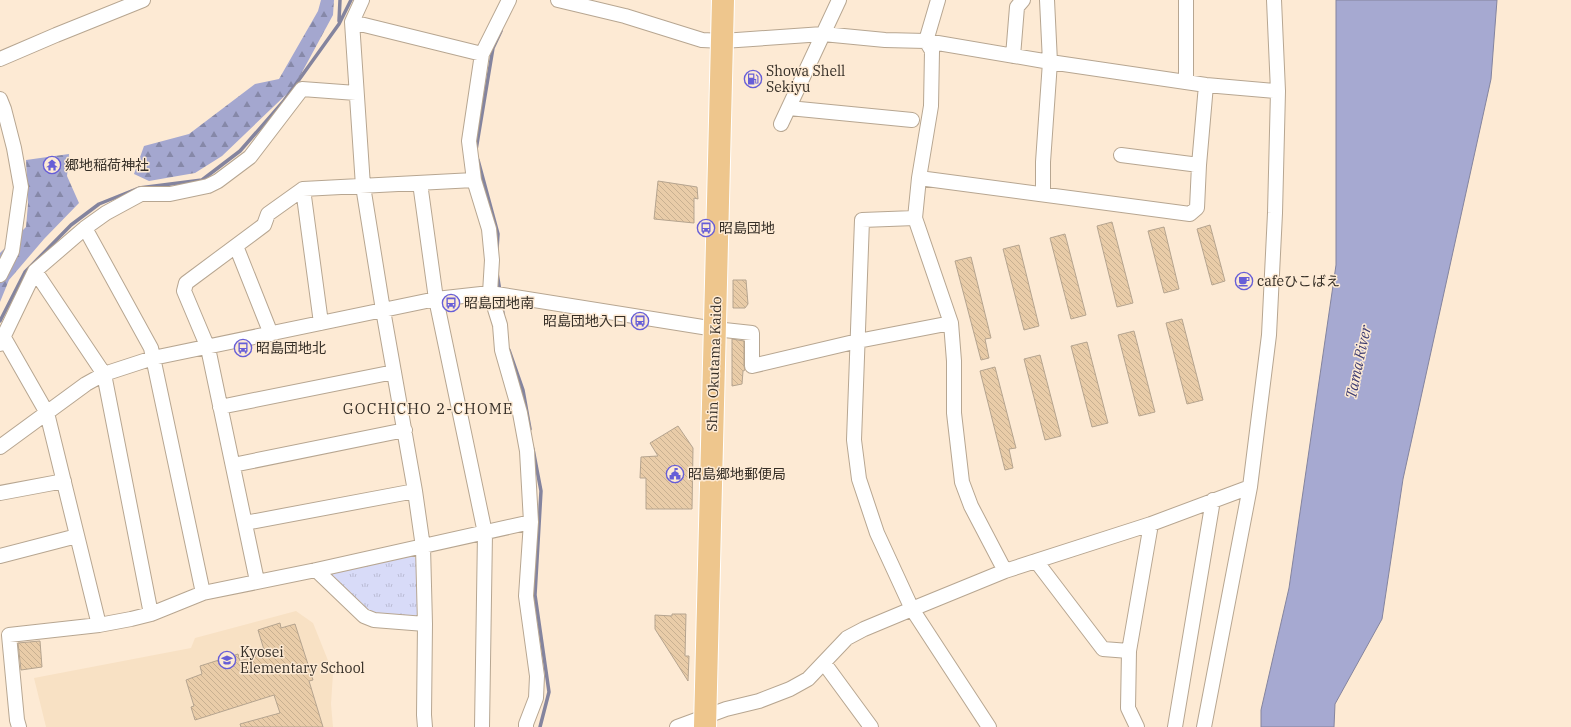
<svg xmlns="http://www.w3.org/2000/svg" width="1571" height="727" font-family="'IBM Plex Serif','Noto Sans JP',serif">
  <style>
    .built { fill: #f8e1c4 }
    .forest { fill: url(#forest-firs) }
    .park { fill: url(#park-tufts) }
    .water { fill: #a6a9d1; stroke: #84849e }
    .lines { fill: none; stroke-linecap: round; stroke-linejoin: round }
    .stream { stroke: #84849e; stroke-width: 3.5 }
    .building { fill: url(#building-back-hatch); stroke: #b5a48f }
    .street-casing { stroke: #b7a691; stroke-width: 16 }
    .primary-casing { stroke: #fff; stroke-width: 24 }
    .street { stroke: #fff; stroke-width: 14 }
    .primary { stroke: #eec68d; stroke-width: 22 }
    .labels { text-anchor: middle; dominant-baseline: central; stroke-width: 3; stroke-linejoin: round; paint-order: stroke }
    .poi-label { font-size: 14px; fill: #362f27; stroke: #fdead4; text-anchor: start }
    .street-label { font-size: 14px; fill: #362f27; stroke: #fdead4 }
    .water-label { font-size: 15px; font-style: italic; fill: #3d3c71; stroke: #fdead4 }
    .neighbourhood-label { font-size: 15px; letter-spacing: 1px; fill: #362f27; stroke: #fdead4 }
  </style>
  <defs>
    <pattern id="forest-firs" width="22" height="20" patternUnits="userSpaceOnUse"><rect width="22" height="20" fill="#a4a7cf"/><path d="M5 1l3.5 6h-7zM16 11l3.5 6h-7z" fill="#8688a8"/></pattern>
    <pattern id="park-tufts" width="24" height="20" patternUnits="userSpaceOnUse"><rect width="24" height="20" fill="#d8dbf8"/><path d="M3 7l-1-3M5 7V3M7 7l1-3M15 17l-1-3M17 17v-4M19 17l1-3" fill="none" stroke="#babcd5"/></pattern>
    <pattern id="building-back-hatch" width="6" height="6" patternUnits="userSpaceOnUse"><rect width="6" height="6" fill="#e9cca8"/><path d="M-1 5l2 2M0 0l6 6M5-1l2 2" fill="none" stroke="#c8b091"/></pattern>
  </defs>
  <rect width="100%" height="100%" fill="#fdead4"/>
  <path class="built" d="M296,611L313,623L333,673L331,704L333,727H46L34,678L191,648L195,638Z"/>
  <path class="forest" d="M321,0H334L333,15L294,87L222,156L195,173L149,181L134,174L144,146L189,134L255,84L279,79L318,11Z
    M69,154L67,176L79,203L44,239L9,280L0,302V253L26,227L28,204L26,160Z"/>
  <path class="park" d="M411,555L417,559L419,618L376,617L367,612L329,574Z"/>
  <path class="water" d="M1336,0H1497L1491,79L1403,479L1382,619L1335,704L1334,727H1261V710L1289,588L1336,265Z"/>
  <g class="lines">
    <path class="stream" d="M339,21L340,0
      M476,150L493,48L501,31
      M478,160L498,234L497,249
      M497,273L500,291
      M501,299L503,314
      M0,321L25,272L71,225L99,204L139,188L202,180L240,151L283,102L339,24L351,0
      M509,350L523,390L530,429
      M533,449L541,491L535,595L549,692L540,727"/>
  </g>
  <path class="building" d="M658,181L697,187L698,199L694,198V223L654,219Z
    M1112,222L1133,303L1117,307L1097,226Z
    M1210,225L1225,281L1212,285L1197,229Z
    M1164,227L1179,289L1164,293L1148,231Z
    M1065,234L1086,315L1071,319L1050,238Z
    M1019,245L1039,326L1024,330L1003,249Z
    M971,257L991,338L985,339L989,358L981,360L955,261Z
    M733,280H746L748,304L745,308H733Z
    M1182,319L1203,400L1187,404L1166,323Z
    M1134,331L1155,412L1139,416L1118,335Z
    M732,339L744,341V366L745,370L743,371L742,384L732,386Z
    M1087,342L1108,423L1092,427L1071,346Z
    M1040,355L1061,436L1045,440L1024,359Z
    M995,367L1016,448L1009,449L1013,468L1005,470L980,371Z
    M678,426L693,448L692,509H646V478H640L641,457L658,456L650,443Z
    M672,614H686L685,656H689L688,681L655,629V615L672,616Z
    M280,623L281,628L295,624L313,680L309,681L323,727H241L240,724L280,713L274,695L195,720L191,707L194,706L186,680L202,674L200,666L238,654L240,661L265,653L258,630Z
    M40,641L42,667L21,670L18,643Z"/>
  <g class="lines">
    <defs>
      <path id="street" d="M362,0L352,22L363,186L383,310L415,491L423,547L425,624L424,715L425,727
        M509,0L482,54L469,141L474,180L489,229L492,260L490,293L500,325L502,350L520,413L527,451L531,522L526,596L537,676L536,698L526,724V727
        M558,0L625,16L702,40L723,41L823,34L885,40L926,41L1050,62L1206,85L1274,91
        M938,0L926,41L932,51L931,106L919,178L915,218L951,323L954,361V413L962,482L971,506L1005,571
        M1186,0V82
        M352,22L482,54
        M1013,56L1017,7L1023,0
        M0,59L56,35L143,0
        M0,99L4,109L14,148L21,187L12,251L0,275
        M789,108L912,120
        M781,124L839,0
        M1121,155L1199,165
        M919,178L1190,214L1197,208L1199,165L1206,85
        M420,183L436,299L485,533L482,727
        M303,189L321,323
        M1043,194V162L1050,62L1047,0
        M915,218L862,220L854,440L859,479L877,533L912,609L989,727
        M85,228L151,348L203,593
        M236,246L271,334
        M35,271L104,374L151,614
        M3,336L47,413L99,625
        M0,344L35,271L85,228L106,213L141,194H170L208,186L218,181L250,157L302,89L356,93
        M220,407L394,372
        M0,447L86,384L104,374L153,358L436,299L490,293L715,329L752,333V366L858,341L951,323
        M233,465L405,430
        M0,493L64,481
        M245,523L415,491
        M0,556L77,536
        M1036,561L1103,649L1129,651L1151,524
        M316,570L364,616L374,620L425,624
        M257,581L208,348L184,291L186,283L264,225L268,214L303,189L474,180
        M1129,651L1128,708L1137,727
        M824,663L871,727
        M19,727L17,720L9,635L99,625L131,619L151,614L203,593L316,570L531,522
        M677,727L726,709L759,701L790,689L808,679L847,638L864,629L912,609L1005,571L1151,524L1250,487
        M1175,727L1213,500
        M1204,727L1250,487L1269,335L1275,213L1278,91L1274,0"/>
      <path id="primary" d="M705,727L723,0"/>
    </defs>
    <use href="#street" class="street-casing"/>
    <use href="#primary" class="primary-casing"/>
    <use href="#street" class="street"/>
    <use href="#primary" class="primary"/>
  </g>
  <defs>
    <symbol id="fuel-ring" viewBox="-11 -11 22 22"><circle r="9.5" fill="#fdead4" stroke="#675ed7" stroke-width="1.5"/><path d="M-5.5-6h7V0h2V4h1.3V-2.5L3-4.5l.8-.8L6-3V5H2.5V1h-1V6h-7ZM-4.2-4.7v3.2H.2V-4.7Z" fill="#675ed7"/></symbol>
    <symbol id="temple-ring" viewBox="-11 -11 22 22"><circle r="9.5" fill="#fdead4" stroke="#675ed7" stroke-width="1.5"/><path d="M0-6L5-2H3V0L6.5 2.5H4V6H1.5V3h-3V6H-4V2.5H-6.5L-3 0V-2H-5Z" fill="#675ed7"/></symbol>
    <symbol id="bus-ring" viewBox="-11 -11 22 22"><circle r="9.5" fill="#fdead4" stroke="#675ed7" stroke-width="1.5"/><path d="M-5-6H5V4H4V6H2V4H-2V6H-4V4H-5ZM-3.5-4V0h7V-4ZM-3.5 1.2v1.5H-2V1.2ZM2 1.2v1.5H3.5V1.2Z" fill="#675ed7"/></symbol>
    <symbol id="cafe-ring" viewBox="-11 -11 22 22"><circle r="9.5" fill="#fdead4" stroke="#675ed7" stroke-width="1.5"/><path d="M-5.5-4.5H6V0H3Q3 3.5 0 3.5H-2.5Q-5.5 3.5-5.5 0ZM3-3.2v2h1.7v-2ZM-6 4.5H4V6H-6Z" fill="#675ed7"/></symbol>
    <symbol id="civic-ring" viewBox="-11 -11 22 22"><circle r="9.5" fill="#fdead4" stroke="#675ed7" stroke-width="1.5"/><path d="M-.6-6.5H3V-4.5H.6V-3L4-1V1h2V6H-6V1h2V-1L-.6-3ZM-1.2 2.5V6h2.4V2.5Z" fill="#675ed7"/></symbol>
    <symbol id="school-ring" viewBox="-11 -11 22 22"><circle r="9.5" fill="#fdead4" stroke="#675ed7" stroke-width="1.5"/><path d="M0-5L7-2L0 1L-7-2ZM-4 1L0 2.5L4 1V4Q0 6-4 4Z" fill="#675ed7"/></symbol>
  </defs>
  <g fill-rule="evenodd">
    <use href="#fuel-ring" x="743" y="69" width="20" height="20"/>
    <use href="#temple-ring" x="42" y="155" width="20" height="20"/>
    <use href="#bus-ring" x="696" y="218" width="20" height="20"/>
    <use href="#cafe-ring" x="1234" y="271" width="20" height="20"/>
    <use href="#bus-ring" x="441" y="293" width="20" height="20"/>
    <use href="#bus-ring" x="630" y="311" width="20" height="20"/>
    <use href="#bus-ring" x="233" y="338" width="20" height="20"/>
    <use href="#civic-ring" x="665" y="464" width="20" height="20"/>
    <use href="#school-ring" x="217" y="650" width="20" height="20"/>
  </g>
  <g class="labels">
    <g class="poi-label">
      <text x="766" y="71">Showa Shell<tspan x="766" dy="16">Sekiyu</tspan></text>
      <text x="65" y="165">郷地稲荷神社</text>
      <text x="719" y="228">昭島団地</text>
      <text x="1257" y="281">cafeひこばえ</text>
      <text x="464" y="303">昭島団地南</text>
      <text x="627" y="321" text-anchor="end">昭島団地入口</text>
      <text x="256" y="348">昭島団地北</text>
      <text x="688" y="474">昭島郷地郵便局</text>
      <text x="240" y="652">Kyosei<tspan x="240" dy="16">Elementary School</tspan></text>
    </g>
    <g class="street-label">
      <text transform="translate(714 364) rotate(-88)">Shin Okutama Kaido</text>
    </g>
    <g class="water-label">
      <text transform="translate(1358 362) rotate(-78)">Tama River</text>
    </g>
    <g class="neighbourhood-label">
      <text x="428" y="408">GOCHICHO 2-CHOME</text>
    </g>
  </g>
</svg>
